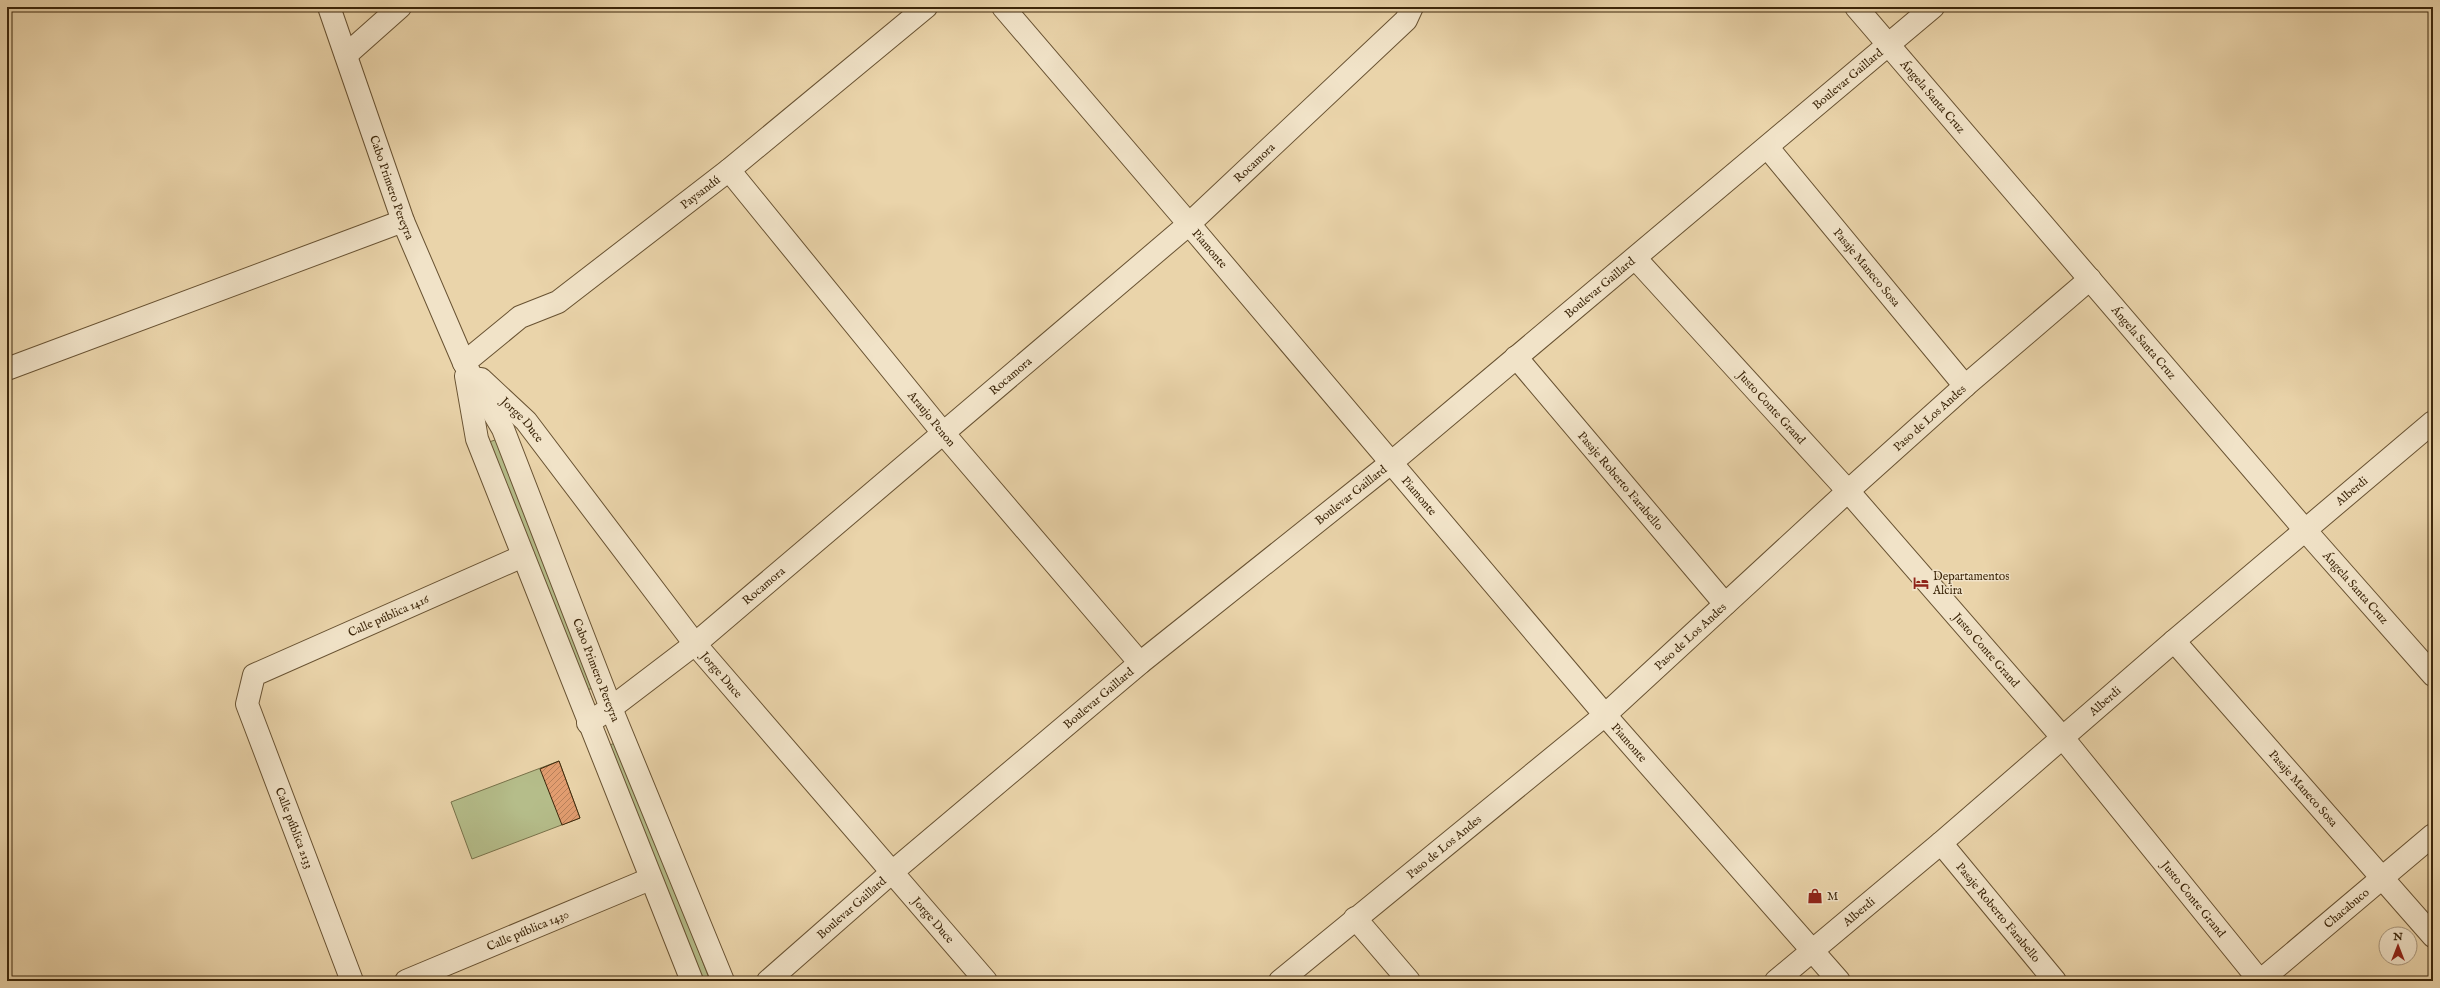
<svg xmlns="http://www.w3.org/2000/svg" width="2440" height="988" font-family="'IM FELL English',serif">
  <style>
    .grass { fill: #b5bd8a; stroke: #78724a }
    .building { fill: url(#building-hatch); stroke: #3c260a }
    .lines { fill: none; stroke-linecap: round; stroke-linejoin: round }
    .minor-casing { stroke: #685232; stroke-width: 24 }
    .minor { stroke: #f1e3c8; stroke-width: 22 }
    .labels { text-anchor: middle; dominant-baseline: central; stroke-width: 3; stroke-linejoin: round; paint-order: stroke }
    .street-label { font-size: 12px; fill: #3c260a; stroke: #f1e3c8 }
    .poi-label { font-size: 12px; fill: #3c260a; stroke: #f1e3c8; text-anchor: start }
  </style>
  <defs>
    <pattern id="building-hatch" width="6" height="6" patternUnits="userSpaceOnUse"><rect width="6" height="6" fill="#e29d70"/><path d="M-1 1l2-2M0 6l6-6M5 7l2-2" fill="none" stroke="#b8805a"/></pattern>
  </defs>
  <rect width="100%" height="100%" fill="#ead4aa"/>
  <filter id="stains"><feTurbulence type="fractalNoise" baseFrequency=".005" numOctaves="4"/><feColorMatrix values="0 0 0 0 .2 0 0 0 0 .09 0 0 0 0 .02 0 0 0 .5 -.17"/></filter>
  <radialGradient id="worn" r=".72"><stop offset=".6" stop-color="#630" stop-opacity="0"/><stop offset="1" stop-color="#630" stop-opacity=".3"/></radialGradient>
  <path class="grass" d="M498,439L593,688L584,691L489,442Z
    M619,741L710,981H701L610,745Z
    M559,761L580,818L472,859L451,802Z"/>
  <path class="building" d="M559,761L580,818L562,825L540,769Z"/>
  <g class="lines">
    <defs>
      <g id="minor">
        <path id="s1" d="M329,7L403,221L464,363L503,429L611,708L723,981"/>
        <path id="s2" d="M1003,7L1189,224L1605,715L1839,981"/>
        <path id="s3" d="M1856,7L2305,530L2433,675"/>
        <path d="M346,55L400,7"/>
        <path id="s4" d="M1768,148L1965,386"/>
        <path id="s5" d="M729,170L944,434L1140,663"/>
        <path id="s6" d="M1636,259L1848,491L2063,738L2260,981"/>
        <path id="s7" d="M1516,357L1725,604"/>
        <path id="s8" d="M464,363L520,317L558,302L729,170L926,7"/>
        <path d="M7,369L403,221"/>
        <path d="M466,376L477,439L692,981"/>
        <path id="s9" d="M481,379L526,421L695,644L986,981"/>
        <path id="s10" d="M2174,641L2433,936"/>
        <path id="s11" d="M588,723L611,708L695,644L1189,224L1406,20L1412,7"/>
        <path id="s12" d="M1941,843L2055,981"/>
        <path d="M1355,918L1409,981"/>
        <path id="s13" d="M352,981L247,704L254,675L523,556"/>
        <path id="s14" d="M406,981L650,879"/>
        <path id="s15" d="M768,981L891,873L1140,663L1392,462L1933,7"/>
        <path id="s16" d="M1280,981L1605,715L1848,491L1965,386L2090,279"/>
        <path id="s17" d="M1776,981L1941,843L2174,641L2433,422"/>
        <path id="s18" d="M2260,981L2433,835"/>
      </g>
    </defs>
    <use href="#minor" class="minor-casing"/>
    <use href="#minor" class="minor"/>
  </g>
  <defs>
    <symbol id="hotel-bare" viewBox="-9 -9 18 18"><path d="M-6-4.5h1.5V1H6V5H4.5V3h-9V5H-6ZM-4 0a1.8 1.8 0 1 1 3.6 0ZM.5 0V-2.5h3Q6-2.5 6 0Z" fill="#8f2418" stroke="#f1e3c8" stroke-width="2.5" paint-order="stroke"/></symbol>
    <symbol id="shop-bare" viewBox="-9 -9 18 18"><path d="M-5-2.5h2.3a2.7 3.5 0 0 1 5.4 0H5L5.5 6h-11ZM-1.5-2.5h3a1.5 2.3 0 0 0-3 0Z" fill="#8f2418" stroke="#f1e3c8" stroke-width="2.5" paint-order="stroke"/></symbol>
  </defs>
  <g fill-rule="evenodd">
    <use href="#hotel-bare" x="1910" y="572" width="22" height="22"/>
    <use href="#shop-bare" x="1804" y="885" width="22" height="22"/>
  </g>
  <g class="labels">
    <g class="street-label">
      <text stroke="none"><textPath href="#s15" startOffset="1407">Boulevar Gaillard</textPath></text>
      <text stroke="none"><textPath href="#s3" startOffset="118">Ángela Santa Cruz</textPath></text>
      <text stroke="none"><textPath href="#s11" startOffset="871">Rocamora</textPath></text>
      <text stroke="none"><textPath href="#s1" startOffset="191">Cabo Primero Pereyra</textPath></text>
      <text stroke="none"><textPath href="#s8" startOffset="293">Paysandú</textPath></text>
      <text stroke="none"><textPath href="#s2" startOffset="318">Piamonte</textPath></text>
      <text stroke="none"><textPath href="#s4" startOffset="155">Pasaje Maneco Sosa</textPath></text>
      <text stroke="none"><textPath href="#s15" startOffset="1083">Boulevar Gaillard</textPath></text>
      <text stroke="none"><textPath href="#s3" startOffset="442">Ángela Santa Cruz</textPath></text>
      <text stroke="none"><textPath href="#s11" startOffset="547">Rocamora</textPath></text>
      <text stroke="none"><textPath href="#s6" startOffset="201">Justo Conte Grand</textPath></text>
      <text stroke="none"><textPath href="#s16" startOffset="860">Paso de Los Andes</textPath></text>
      <text stroke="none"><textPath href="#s5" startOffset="321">Araujo Penon</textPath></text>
      <text stroke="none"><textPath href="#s9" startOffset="58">Jorge Duce</textPath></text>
      <text stroke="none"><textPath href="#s7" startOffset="162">Pasaje Roberto Farabello</textPath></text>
      <text stroke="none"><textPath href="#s17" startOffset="756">Alberdi</textPath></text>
      <text stroke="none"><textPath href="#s15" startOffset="759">Boulevar Gaillard</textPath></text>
      <text stroke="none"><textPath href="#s2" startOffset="642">Piamonte</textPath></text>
      <text stroke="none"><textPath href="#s11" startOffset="223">Rocamora</textPath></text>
      <text stroke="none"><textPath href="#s3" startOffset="766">Ángela Santa Cruz</textPath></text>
      <text stroke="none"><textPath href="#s13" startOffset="473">Calle pública 1416</textPath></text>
      <text stroke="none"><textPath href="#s16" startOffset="536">Paso de Los Andes</textPath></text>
      <text stroke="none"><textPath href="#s6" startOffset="525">Justo Conte Grand</textPath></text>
      <text stroke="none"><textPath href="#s1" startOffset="716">Cabo Primero Pereyra</textPath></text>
      <text stroke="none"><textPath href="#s9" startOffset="382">Jorge Duce</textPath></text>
      <text stroke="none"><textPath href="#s15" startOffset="435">Boulevar Gaillard</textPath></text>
      <text stroke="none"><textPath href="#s17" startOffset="432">Alberdi</textPath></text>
      <text stroke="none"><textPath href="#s2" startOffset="966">Piamonte</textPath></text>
      <text stroke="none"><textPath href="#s10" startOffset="196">Pasaje Maneco Sosa</textPath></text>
      <text transform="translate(294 828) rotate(69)">Calle pública 2133</text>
      <text stroke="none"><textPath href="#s16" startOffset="212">Paso de Los Andes</textPath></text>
      <text stroke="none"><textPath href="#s6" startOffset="849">Justo Conte Grand</textPath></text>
      <text stroke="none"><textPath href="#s15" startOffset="111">Boulevar Gaillard</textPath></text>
      <text stroke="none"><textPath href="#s18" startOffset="113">Chacabuco</textPath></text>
      <text stroke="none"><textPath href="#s17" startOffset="108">Alberdi</textPath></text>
      <text stroke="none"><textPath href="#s12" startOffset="90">Pasaje Roberto Farabello</textPath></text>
      <text stroke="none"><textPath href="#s9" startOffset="706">Jorge Duce</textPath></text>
      <text stroke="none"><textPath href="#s14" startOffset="132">Calle pública 1430</textPath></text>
    </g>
    <g class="poi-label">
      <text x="1933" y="576">Departamentos<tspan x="1933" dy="14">Alcira</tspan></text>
      <text x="1827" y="896">M</text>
    </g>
  </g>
  <rect width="2440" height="988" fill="none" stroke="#ead4aa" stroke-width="24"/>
  <rect x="8" y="8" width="2424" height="972" fill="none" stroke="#3c260a" stroke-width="2"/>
  <rect x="12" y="12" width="2416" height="964" fill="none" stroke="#3c260a"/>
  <g transform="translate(2398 946)"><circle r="19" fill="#f1e3c8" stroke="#a9977c"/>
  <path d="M0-3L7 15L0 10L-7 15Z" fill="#8f2418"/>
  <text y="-6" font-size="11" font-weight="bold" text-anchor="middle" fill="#3c260a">N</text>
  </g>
  <rect width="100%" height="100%" filter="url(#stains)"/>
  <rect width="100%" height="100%" fill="url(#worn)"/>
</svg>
